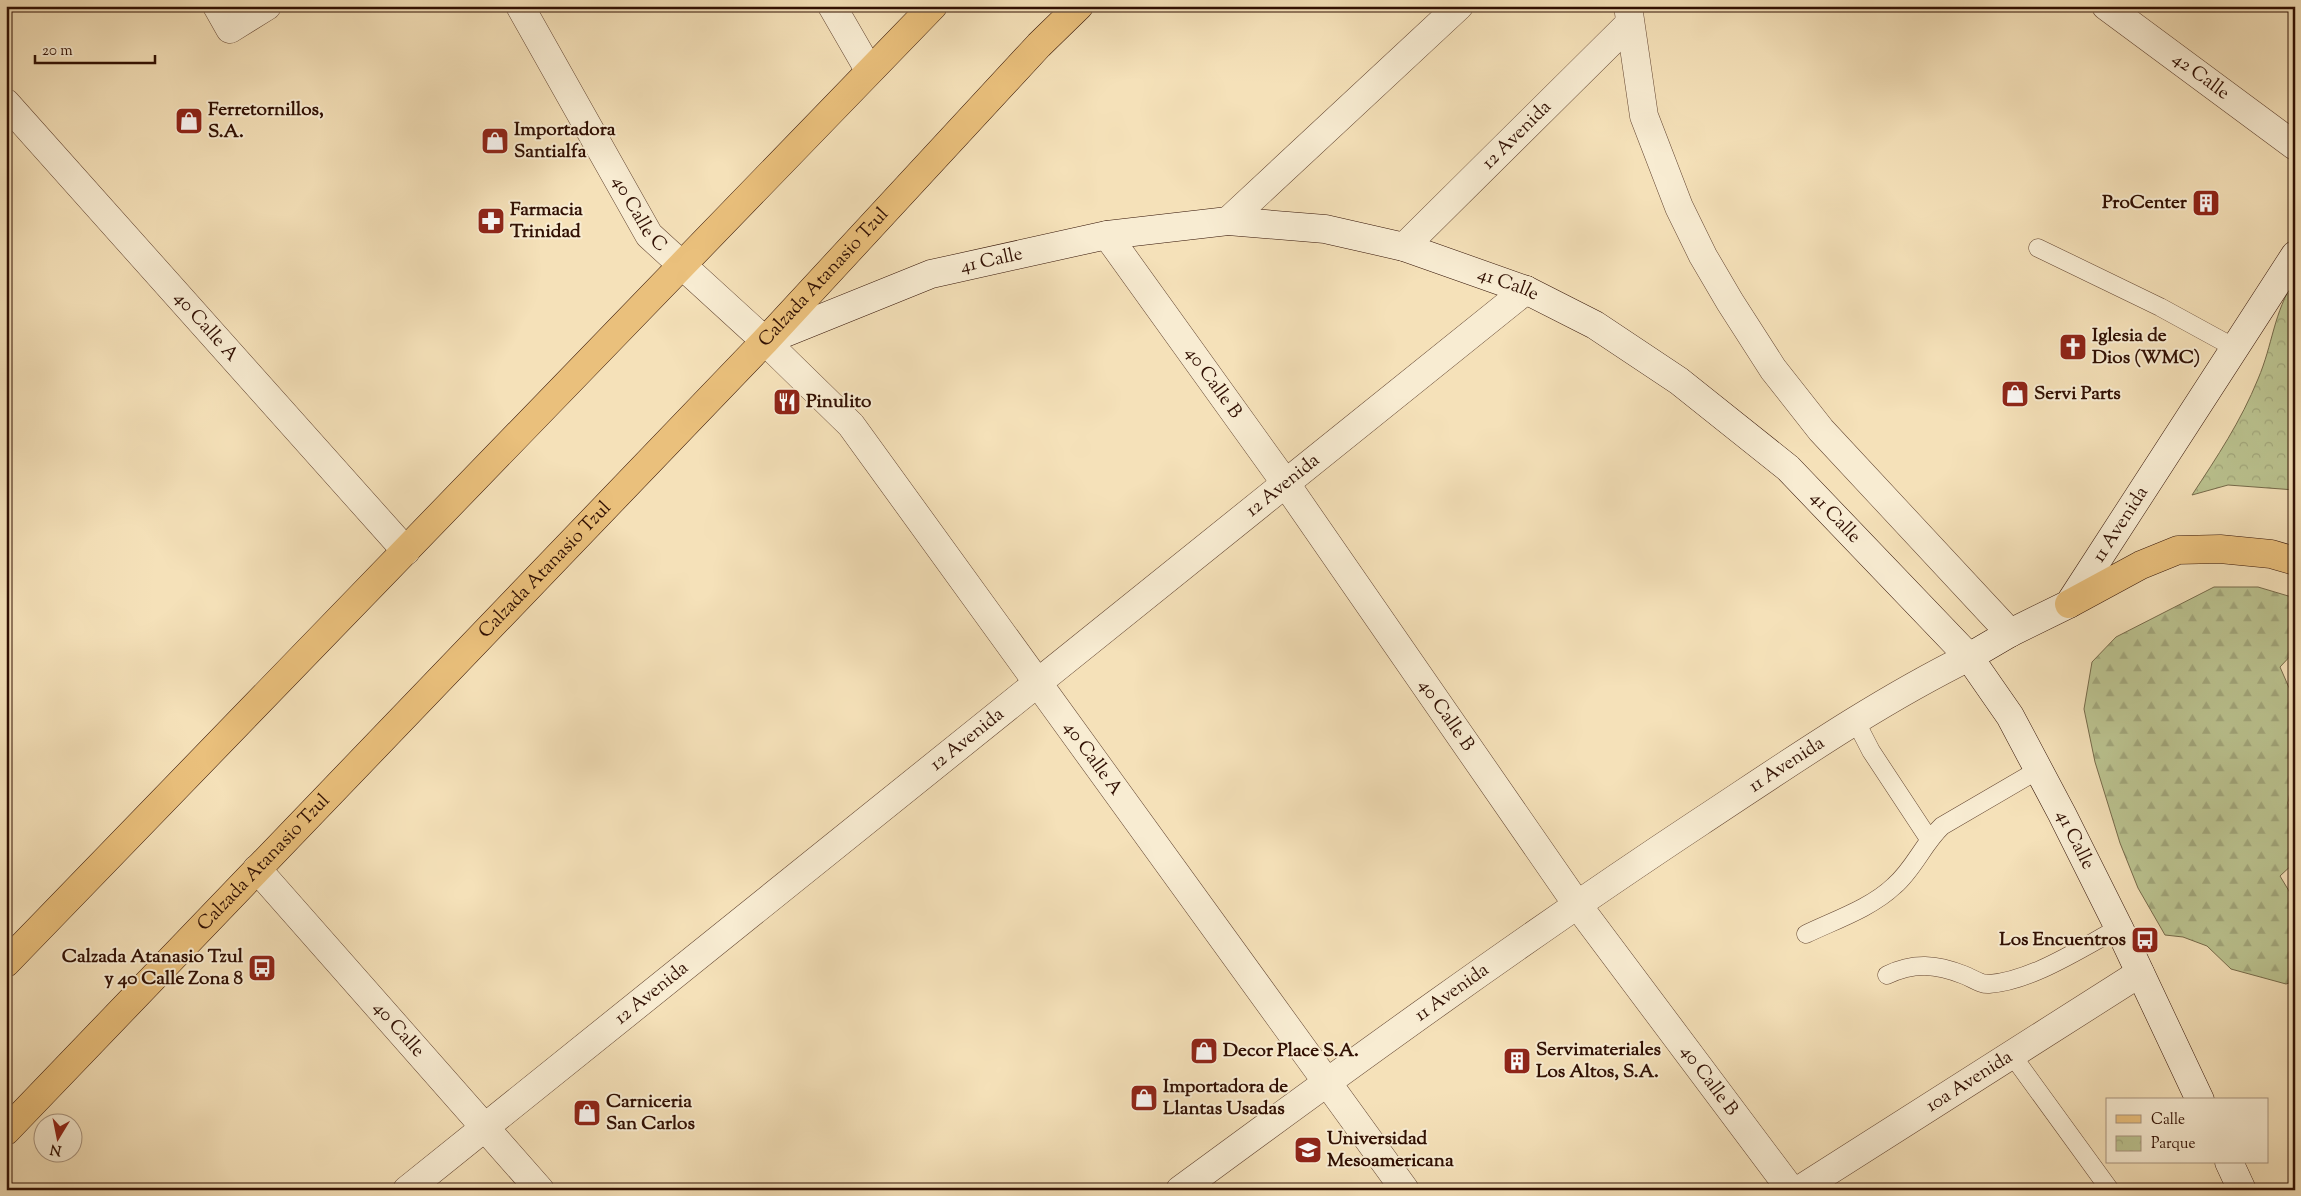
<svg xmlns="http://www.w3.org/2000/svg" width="2301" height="1196" font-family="'Sorts Mill Goudy',serif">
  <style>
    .forest { fill: url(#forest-firs); stroke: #766a4a }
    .park { fill: url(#park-crowns); stroke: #766a4a }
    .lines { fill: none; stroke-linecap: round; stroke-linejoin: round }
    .lane-casing { stroke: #624430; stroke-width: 19 }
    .street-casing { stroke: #624430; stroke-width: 29 }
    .secondary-casing { stroke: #311003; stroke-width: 29 }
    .primary-casing { stroke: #311003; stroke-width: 29 }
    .highway-casing { stroke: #311003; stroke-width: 29 }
    .lane { stroke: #f8ecd2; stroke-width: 18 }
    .street { stroke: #f8ecd2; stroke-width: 28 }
    .secondary { stroke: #f8ecd2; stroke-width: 28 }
    .primary { stroke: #eac07c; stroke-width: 28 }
    .highway { stroke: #eac07c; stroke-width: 28 }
    .labels { text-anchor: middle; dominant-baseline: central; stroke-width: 4; stroke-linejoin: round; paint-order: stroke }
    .street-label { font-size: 19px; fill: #311003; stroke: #f8ecd2 }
    .poi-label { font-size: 19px; font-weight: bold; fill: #311003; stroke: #f8ecd2; text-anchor: start }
  </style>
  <defs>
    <pattern id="forest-firs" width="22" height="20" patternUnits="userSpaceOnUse" patternTransform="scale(1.25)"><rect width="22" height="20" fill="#bbc390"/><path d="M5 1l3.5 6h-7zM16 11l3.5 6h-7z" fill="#a1a67b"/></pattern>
    <pattern id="park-crowns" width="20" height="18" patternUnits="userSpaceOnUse" patternTransform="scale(1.25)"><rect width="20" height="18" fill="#bbc390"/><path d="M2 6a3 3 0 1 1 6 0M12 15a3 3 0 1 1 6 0" fill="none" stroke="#a1a67b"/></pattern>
  </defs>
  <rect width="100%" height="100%" fill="#f5e1b9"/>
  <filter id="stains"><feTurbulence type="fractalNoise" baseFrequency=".004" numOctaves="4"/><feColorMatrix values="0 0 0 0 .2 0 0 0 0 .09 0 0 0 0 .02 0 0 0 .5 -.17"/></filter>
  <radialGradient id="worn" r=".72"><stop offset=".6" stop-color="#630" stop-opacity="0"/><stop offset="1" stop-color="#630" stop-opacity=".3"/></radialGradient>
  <path class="forest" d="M2214,587H2258L2295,598V651L2280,667L2294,699V769L2288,803L2295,830V862L2280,876L2295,901V981L2286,984L2231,969L2207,946L2183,937L2165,935L2138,888L2120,843L2095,762L2084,709L2092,662L2116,637Z"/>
  <path class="park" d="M2295,279V490L2228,485L2192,495C2217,457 2241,421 2258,379C2273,344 2273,314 2295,279Z"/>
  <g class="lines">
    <defs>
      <path id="lane" d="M2038,248L2160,307L2235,348
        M1855,720L1871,751L1929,839
        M1806,934C1835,920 1871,908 1894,886C1914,869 1923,844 1942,826L2038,770
        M1887,975C1914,962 1936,964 1964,975C1972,978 1982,985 1989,984C2032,981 2081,948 2119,928
        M2012,1055L2110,1190"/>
      <g id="street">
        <path d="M217,6L230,29L267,6"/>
        <path id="s1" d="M520,6L649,235L765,341L851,425L1405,1190"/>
        <path d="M832,6L869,70"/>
        <path d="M1628,6L1644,116L1679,207L1703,256L1730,302L1773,369L1821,430L2010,633"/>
        <path id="s2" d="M2106,6L2295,146"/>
        <path id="s3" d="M6,103L406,551"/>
        <path d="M1228,221L1459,6"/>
        <path id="s4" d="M1107,235L1286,484L1576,903L1791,1190"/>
        <path id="s5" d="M1404,247L1629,24"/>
        <path id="s6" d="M257,869L540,1190"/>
        <path id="s7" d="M407,1190L1526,290"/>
        <path id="s8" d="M1180,1190C1351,1064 1523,939 1700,822C1788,764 1874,704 1969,657"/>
        <path id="s9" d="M1799,1190L2140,973"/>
      </g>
      <g id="secondary">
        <path id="s10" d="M765,341L931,274L1107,235L1228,221L1325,229L1404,247L1526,290L1595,325L1679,381L1788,468L1969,657L2010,716L2062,814L2119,928L2200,1100"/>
        <path id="s11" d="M1969,657L2010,633L2069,604L2295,255"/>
        <path d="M2229,1162L2242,1190"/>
      </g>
      <g id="primary">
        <path d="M6,963L933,6"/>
        <path id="s12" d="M6,1131L765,341L1039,45L1079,6"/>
      </g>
      <path id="highway" d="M2069,604L2141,565L2178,550L2220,549L2271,554L2295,561"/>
    </defs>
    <use href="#lane" class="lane-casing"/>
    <use href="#street" class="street-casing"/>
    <use href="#secondary" class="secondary-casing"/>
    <use href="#primary" class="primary-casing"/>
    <use href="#highway" class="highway-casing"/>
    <use href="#lane" class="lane"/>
    <use href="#street" class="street"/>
    <use href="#secondary" class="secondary"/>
    <use href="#primary" class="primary"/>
    <use href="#highway" class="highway"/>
  </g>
  <defs>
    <symbol id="shop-square" viewBox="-11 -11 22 22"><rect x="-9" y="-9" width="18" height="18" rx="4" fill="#8f2418" stroke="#f8ecd2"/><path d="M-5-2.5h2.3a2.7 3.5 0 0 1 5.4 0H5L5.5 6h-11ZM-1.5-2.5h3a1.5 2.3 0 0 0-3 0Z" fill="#fff"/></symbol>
    <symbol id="building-square" viewBox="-11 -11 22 22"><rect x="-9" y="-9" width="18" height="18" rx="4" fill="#8f2418" stroke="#f8ecd2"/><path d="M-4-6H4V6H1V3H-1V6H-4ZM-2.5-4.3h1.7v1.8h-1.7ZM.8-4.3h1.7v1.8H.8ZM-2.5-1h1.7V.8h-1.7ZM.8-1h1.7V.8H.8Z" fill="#fff"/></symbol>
    <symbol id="pharmacy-square" viewBox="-11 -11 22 22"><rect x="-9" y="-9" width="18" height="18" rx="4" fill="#8f2418" stroke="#f8ecd2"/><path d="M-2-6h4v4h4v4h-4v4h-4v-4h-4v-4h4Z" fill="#fff"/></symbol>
    <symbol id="church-square" viewBox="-11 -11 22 22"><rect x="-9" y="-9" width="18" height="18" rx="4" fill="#8f2418" stroke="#f8ecd2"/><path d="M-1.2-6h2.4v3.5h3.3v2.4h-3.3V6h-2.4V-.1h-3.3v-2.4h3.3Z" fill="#fff"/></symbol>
    <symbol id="restaurant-square" viewBox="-11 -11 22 22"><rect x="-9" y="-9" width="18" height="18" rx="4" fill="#8f2418" stroke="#f8ecd2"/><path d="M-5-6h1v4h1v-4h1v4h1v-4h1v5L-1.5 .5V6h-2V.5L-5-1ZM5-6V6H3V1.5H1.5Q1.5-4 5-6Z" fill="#fff"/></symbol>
    <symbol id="bus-square" viewBox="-11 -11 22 22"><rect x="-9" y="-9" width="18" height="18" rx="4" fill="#8f2418" stroke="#f8ecd2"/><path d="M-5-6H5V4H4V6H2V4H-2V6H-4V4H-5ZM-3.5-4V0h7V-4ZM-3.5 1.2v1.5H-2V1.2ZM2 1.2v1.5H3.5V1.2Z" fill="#fff"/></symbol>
    <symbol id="university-square" viewBox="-11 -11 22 22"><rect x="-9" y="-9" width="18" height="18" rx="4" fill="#8f2418" stroke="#f8ecd2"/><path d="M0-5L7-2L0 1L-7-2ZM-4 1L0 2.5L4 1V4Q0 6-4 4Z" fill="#fff"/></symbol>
  </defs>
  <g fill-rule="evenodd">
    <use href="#shop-square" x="173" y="105" width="32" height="32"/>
    <use href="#shop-square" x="479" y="125" width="32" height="32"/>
    <use href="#building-square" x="2190" y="187" width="32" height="32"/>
    <use href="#pharmacy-square" x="475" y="205" width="32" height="32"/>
    <use href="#church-square" x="2057" y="331" width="32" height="32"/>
    <use href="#shop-square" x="1999" y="378" width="32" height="32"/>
    <use href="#restaurant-square" x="771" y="386" width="32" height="32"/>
    <use href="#bus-square" x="2129" y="924" width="32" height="32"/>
    <use href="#bus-square" x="246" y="952" width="32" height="32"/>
    <use href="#shop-square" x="1188" y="1035" width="32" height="32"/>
    <use href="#building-square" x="1501" y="1045" width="32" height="32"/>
    <use href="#shop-square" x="1128" y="1082" width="32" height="32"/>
    <use href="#shop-square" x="571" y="1097" width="32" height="32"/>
    <use href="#university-square" x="1292" y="1134" width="32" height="32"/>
  </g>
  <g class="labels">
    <g class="street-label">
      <text stroke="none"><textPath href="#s2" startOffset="118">42 Calle</textPath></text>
      <text stroke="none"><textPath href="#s5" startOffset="159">12 Avenida</textPath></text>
      <text stroke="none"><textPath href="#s1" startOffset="240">40 Calle C</textPath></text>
      <text stroke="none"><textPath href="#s10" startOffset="241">41 Calle</textPath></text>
      <text stroke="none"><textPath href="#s12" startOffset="1182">Calzada Atanasio Tzul</textPath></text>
      <text stroke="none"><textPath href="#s10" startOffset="770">41 Calle</textPath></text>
      <text stroke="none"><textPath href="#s3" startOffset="300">40 Calle A</textPath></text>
      <text stroke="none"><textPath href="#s4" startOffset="182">40 Calle B</textPath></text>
      <text stroke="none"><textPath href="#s7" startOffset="1124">12 Avenida</textPath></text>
      <text stroke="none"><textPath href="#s10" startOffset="1175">41 Calle</textPath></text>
      <text stroke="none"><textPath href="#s11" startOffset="208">11 Avenida</textPath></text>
      <text stroke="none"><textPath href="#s12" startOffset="778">Calzada Atanasio Tzul</textPath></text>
      <text stroke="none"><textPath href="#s4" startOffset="588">40 Calle B</textPath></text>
      <text stroke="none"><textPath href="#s7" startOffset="719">12 Avenida</textPath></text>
      <text stroke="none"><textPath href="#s1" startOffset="952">40 Calle A</textPath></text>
      <text stroke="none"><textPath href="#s8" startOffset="741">11 Avenida</textPath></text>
      <text stroke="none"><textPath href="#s10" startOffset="1580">41 Calle</textPath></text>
      <text stroke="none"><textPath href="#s12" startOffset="372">Calzada Atanasio Tzul</textPath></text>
      <text stroke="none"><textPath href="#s8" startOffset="336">11 Avenida</textPath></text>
      <text stroke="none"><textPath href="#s7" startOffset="314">12 Avenida</textPath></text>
      <text stroke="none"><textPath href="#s6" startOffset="214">40 Calle</textPath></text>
      <text stroke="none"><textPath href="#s4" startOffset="1038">40 Calle B</textPath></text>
      <text stroke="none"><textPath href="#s9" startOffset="202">10a Avenida</textPath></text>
    </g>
    <g class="poi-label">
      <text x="208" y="110">Ferretornillos,<tspan x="208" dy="22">S.A.</tspan></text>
      <text x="514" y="130">Importadora<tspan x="514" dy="22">Santialfa</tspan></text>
      <text x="2187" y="203" text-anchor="end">ProCenter</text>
      <text x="510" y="210">Farmacia<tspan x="510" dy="22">Trinidad</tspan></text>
      <text x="2092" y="336">Iglesia de<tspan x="2092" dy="22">Dios (WMC)</tspan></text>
      <text x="2034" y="394">Servi Parts</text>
      <text x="806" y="402">Pinulito</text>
      <text x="2126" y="940" text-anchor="end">Los Encuentros</text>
      <text x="243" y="957" text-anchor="end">Calzada Atanasio Tzul<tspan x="243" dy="22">y 40 Calle Zona 8</tspan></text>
      <text x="1536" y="1050">Servimateriales<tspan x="1536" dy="22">Los Altos, S.A.</tspan></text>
      <text x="1223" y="1051">Decor Place S.A.</text>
      <text x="1163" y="1087">Importadora de<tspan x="1163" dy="22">Llantas Usadas</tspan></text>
      <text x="606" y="1102">Carniceria<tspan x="606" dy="22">San Carlos</tspan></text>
      <text x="1327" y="1139">Universidad<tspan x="1327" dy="22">Mesoamericana</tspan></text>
    </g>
  </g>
  <rect width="2301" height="1196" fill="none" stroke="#f5e1b9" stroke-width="25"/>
  <rect x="8" y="8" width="2286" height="1181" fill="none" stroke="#311003" stroke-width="2.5"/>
  <rect x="12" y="12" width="2276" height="1171" fill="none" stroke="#311003"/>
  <rect x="2106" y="1098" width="162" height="65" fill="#f8ecd2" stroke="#a8947f"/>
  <rect x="2116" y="1115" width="25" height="8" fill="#eac07c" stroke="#a8947f"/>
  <text x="2151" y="1124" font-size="15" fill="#311003">Calle</text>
  <rect x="2116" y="1136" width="25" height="15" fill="url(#park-crowns)" stroke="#a8947f"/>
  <text x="2151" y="1148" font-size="15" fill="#311003">Parque</text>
  <g transform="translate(58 1138) rotate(190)"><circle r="24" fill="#f8ecd2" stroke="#a8947f"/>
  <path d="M0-4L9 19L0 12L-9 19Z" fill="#8f2418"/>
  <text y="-8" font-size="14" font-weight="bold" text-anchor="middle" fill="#311003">N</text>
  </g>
  <path d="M35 55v8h120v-8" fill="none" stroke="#311003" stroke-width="2.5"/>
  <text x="42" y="55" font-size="15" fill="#311003" stroke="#f8ecd2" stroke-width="4" paint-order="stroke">20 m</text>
  <rect width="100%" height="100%" filter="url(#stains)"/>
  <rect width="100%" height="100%" fill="url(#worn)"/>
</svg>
